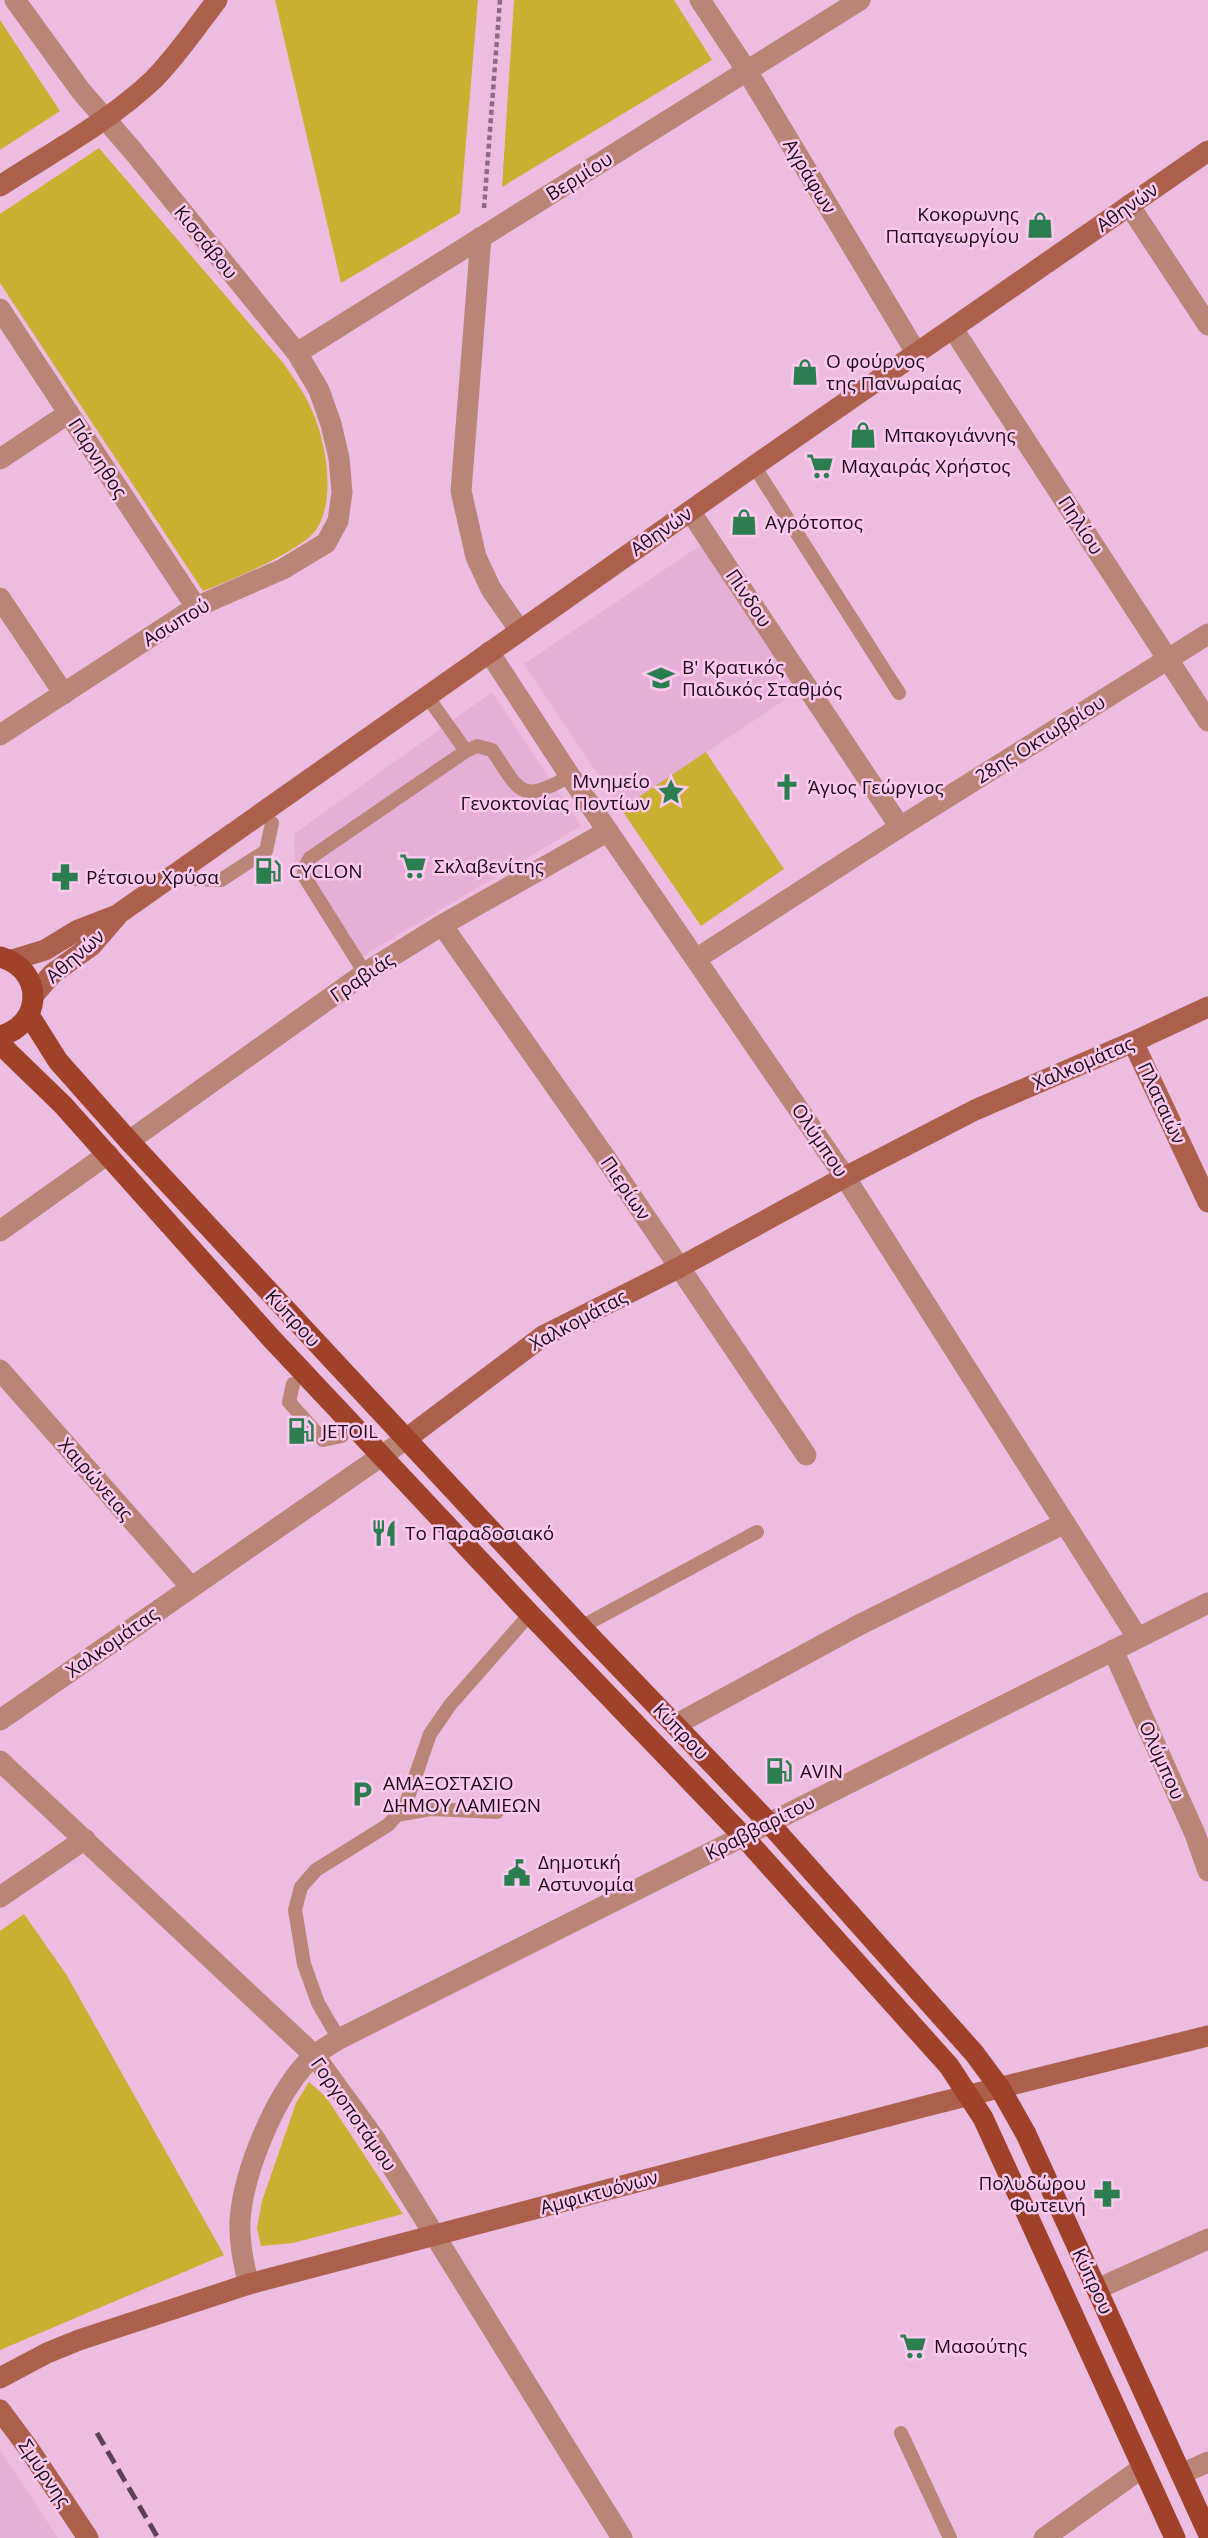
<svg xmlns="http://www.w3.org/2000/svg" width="1208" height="2538" font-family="'Open Sans',sans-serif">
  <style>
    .built { fill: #e5afd7 }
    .green { fill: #cbaf31 }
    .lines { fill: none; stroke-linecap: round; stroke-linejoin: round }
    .path { stroke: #8b6a83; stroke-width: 4.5; stroke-dasharray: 5 3.5; stroke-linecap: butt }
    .lane { stroke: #ba8577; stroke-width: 14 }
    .street { stroke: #ba8577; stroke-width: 21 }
    .secondary { stroke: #ac604b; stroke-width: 21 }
    .primary { stroke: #a0422a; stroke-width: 21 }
    .rail { stroke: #5c4255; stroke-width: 5; stroke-dasharray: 14 7; stroke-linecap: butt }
    .labels { text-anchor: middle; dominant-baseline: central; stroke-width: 5; stroke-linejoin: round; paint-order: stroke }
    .street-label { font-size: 19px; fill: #1b0b17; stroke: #fbc9ee }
    .poi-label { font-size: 19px; fill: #1b0b17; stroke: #fbc9ee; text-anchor: start }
  </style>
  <rect width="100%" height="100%" fill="#edbde1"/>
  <path class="built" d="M701,545L798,691L621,809L524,664Z
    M492,692L581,826L353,962L295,872L294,834Z
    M0,2450L58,2538H0Z"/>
  <path class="green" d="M275,0H478L460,213L341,283Z
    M514,0H674L712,60L502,187Z
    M0,20L60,111L0,150Z
    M99,148L284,364C292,376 301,388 307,400C325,433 338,497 316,530C300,552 229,581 203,591L0,283V214Z
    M706,752L784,869L701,926L621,809Z
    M24,1914L66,1974L224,2255L0,2350V1931Z
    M309,2082L326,2097L403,2214L293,2243L261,2246L257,2228L262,2201L296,2103Z"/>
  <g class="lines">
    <path class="path" d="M484,208L500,0"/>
    <path class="lane" d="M754,466L899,693
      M427,696L466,751
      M196,879L221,880L266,851L272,823
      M365,973L304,876L305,867L310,858L466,751L477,746L492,750C521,793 520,804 570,776
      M293,1384L289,1402L323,1440L342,1436
      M581,1627L757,1532
      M397,1815L431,1809L497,1812
      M339,2039L318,2003L304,1964L295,1910L301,1887L316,1870L388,1825L405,1806L430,1734L450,1705L530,1614
      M901,2433L950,2538"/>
    <path class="street" d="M700,0L747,71L917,354
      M1129,205L1208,325
      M481,237L461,491L476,557L491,589L520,631
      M0,309L196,607
      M953,329L1208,721
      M297,353L860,0
      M0,459L69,413
      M690,511L900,827
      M0,598L64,694
      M489,652L570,776L845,1177L1137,1637
      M0,735L196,607L283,569L326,543L338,521L342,492L339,458L331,424L319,390L297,353L133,151L81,91L15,0
      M442,925L603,1154L806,1455
      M696,959L900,827L1208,634
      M129,1141L365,973L442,925L608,831
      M0,1231L108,1154
      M0,1370L191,1587
      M1113,1650L1195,1834L1208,1871
      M0,1720L406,1439
      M675,1725L859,1625L1065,1523
      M0,1761L314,2055L375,2139L622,2538
      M0,1897L85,1839
      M249,2284C243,2263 239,2242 240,2220C244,2170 274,2098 308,2061C317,2052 328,2046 339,2039L1208,1603
      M1097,2289L1208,2239
      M1181,2474L1208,2462
      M1044,2538L1142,2468"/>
    <path class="secondary" d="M0,186C52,152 109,122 154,79C177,56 197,26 217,0
      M12,960L45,950L78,930L117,915L754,466L1208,151
      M33,996L52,974L91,946L117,916
      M1133,1042L1208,1202
      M406,1439L543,1336L680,1267L845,1177L975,1110L1133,1042L1208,1007
      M0,2378L47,2353L79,2340L249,2284L930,2105L1208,2036
      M0,2410L29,2449L88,2538"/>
    <path class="primary" d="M0,957C44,969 44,1024 0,1036
      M29,1015L58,1061L129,1141L581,1627L769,1823L974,2053L1000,2088L1026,2134L1208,2533
      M0,1044L63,1105L270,1337L530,1614L743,1836L949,2066L983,2118L1175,2538"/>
    <path class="rail" d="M97,2433L158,2538"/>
  </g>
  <defs>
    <symbol id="shop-bare" viewBox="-9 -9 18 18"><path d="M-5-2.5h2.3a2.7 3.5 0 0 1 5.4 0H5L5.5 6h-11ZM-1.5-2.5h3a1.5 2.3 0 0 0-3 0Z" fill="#2a7e50" stroke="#fbc9ee" stroke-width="2.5" paint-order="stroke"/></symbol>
    <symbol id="supermarket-bare" viewBox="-9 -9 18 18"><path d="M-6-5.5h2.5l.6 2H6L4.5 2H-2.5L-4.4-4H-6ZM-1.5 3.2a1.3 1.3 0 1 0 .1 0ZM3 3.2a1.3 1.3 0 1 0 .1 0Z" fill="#2a7e50" stroke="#fbc9ee" stroke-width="2.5" paint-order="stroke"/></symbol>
    <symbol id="school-bare" viewBox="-9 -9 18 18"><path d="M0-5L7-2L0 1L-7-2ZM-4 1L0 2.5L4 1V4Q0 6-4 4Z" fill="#2a7e50" stroke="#fbc9ee" stroke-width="2.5" paint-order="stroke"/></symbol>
    <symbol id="church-bare" viewBox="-9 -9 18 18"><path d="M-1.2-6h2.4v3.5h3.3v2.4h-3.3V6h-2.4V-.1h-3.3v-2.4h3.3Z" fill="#2a7e50" stroke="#fbc9ee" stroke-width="2.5" paint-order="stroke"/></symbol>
    <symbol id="sight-bare" viewBox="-9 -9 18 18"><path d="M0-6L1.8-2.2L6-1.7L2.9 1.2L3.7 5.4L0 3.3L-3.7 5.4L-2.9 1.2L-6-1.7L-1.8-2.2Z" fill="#2a7e50" stroke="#fbc9ee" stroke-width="2.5" paint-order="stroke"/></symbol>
    <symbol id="fuel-bare" viewBox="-9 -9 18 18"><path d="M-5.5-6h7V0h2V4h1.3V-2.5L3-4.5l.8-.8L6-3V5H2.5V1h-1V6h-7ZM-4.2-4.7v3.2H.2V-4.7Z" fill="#2a7e50" stroke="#fbc9ee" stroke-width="2.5" paint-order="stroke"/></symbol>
    <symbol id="pharmacy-bare" viewBox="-9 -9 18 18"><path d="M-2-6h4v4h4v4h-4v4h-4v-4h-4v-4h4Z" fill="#2a7e50" stroke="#fbc9ee" stroke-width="2.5" paint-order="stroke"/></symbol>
    <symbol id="restaurant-bare" viewBox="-9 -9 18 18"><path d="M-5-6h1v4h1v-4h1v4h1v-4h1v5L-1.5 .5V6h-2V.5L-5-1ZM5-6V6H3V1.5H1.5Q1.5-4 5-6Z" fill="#2a7e50" stroke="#fbc9ee" stroke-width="2.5" paint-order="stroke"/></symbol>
    <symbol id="parking-bare" viewBox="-9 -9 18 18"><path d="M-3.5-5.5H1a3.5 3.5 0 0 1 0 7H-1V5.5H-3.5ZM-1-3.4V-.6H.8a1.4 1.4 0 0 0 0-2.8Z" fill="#2a7e50" stroke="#fbc9ee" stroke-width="2.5" paint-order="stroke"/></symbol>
    <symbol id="civic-bare" viewBox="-9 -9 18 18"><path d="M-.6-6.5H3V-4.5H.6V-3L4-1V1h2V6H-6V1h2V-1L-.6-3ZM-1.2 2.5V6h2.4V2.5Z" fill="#2a7e50" stroke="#fbc9ee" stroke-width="2.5" paint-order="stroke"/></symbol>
  </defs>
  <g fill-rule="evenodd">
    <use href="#shop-bare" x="1021" y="206" width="38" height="38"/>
    <use href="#shop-bare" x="786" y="353" width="38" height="38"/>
    <use href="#shop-bare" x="844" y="416" width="38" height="38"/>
    <use href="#supermarket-bare" x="801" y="447" width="38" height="38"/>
    <use href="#shop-bare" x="725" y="503" width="38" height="38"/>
    <use href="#school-bare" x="642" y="659" width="38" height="38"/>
    <use href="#church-bare" x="768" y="768" width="38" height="38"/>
    <use href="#sight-bare" x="652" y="773" width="38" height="38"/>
    <use href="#supermarket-bare" x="394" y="847" width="38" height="38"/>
    <use href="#fuel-bare" x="249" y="852" width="38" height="38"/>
    <use href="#pharmacy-bare" x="46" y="858" width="38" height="38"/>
    <use href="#fuel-bare" x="282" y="1412" width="38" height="38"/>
    <use href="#restaurant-bare" x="365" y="1514" width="38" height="38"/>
    <use href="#fuel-bare" x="760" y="1752" width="38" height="38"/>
    <use href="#parking-bare" x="343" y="1775" width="38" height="38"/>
    <use href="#civic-bare" x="498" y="1854" width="38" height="38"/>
    <use href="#pharmacy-bare" x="1088" y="2175" width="38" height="38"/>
    <use href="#supermarket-bare" x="894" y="2327" width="38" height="38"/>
  </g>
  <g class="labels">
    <g class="street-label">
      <text transform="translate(579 176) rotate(-32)">Βερμίου</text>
      <text transform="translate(810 176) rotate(59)">Αγράφων</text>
      <text transform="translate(1127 207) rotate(-35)">Αθηνών</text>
      <text transform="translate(206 242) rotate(51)">Κισσάβου</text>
      <text transform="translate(98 458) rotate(57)">Πάρνηθος</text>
      <text transform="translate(1081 525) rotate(57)">Πηλίου</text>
      <text transform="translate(661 531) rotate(-35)">Αθηνών</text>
      <text transform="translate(749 598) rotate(56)">Πίνδου</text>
      <text transform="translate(176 622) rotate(-31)">Ασωπού</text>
      <text transform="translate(1040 739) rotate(-32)">28ης Οκτωβρίου</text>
      <text transform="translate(75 956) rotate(-41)">Αθηνών</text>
      <text transform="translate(362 977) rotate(-34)">Γραβιάς</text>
      <text transform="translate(1083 1063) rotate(-23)">Χαλκομάτας</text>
      <text transform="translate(1162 1103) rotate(65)">Πλαταιών</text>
      <text transform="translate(820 1140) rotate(56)">Ολύμπου</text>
      <text transform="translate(626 1188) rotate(56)">Πιερίων</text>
      <text transform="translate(293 1318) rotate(47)">Κύπρου</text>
      <text transform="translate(578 1320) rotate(-28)">Χαλκομάτας</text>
      <text transform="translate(96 1479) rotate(49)">Χαιρώνειας</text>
      <text transform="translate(112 1642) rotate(-35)">Χαλκομάτας</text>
      <text transform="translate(681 1731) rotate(46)">Κύπρου</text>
      <text transform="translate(1162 1760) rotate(66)">Ολύμπου</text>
      <text transform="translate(760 1827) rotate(-27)">Κραββαρίτου</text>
      <text transform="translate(354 2114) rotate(55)">Γοργοποτάμου</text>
      <text transform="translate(599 2192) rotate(-15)">Αμφικτυόνων</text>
      <text transform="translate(1093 2281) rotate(65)">Κύπρου</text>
      <text transform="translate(45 2473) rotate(56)">Σμύρνης</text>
    </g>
    <g class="poi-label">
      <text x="1019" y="214" text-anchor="end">Κοκορωνης<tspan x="1019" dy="22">Παπαγεωργίου</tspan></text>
      <text x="826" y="361">Ο φούρνος<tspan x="826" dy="22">της Πανωραίας</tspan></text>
      <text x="884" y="435">Μπακογιάννης</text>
      <text x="841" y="466">Μαχαιράς Χρήστος</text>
      <text x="765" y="522">Αγρότοπος</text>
      <text x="682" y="667">B' Κρατικός<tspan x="682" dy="22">Παιδικός Σταθμός</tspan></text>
      <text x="650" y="781" text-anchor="end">Μνημείο<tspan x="650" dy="22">Γενοκτονίας Ποντίων</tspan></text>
      <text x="808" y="787">Άγιος Γεώργιος</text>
      <text x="434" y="866">Σκλαβενίτης</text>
      <text x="289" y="871">CYCLON</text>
      <text x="86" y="877">Ρέτσιου Χρύσα</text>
      <text x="322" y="1431">JETOIL</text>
      <text x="405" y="1533">Το Παραδοσιακό</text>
      <text x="800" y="1771">AVIN</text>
      <text x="383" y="1783">ΑΜΑΞΟΣΤΑΣΙΟ<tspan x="383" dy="22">ΔΗΜΟΥ ΛΑΜΙΕΩΝ</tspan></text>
      <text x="538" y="1862">Δημοτική<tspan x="538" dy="22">Αστυνομία</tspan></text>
      <text x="1086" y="2183" text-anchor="end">Πολυδώρου<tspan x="1086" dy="22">Φωτεινή</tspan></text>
      <text x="934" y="2346">Μασούτης</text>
    </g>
  </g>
</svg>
